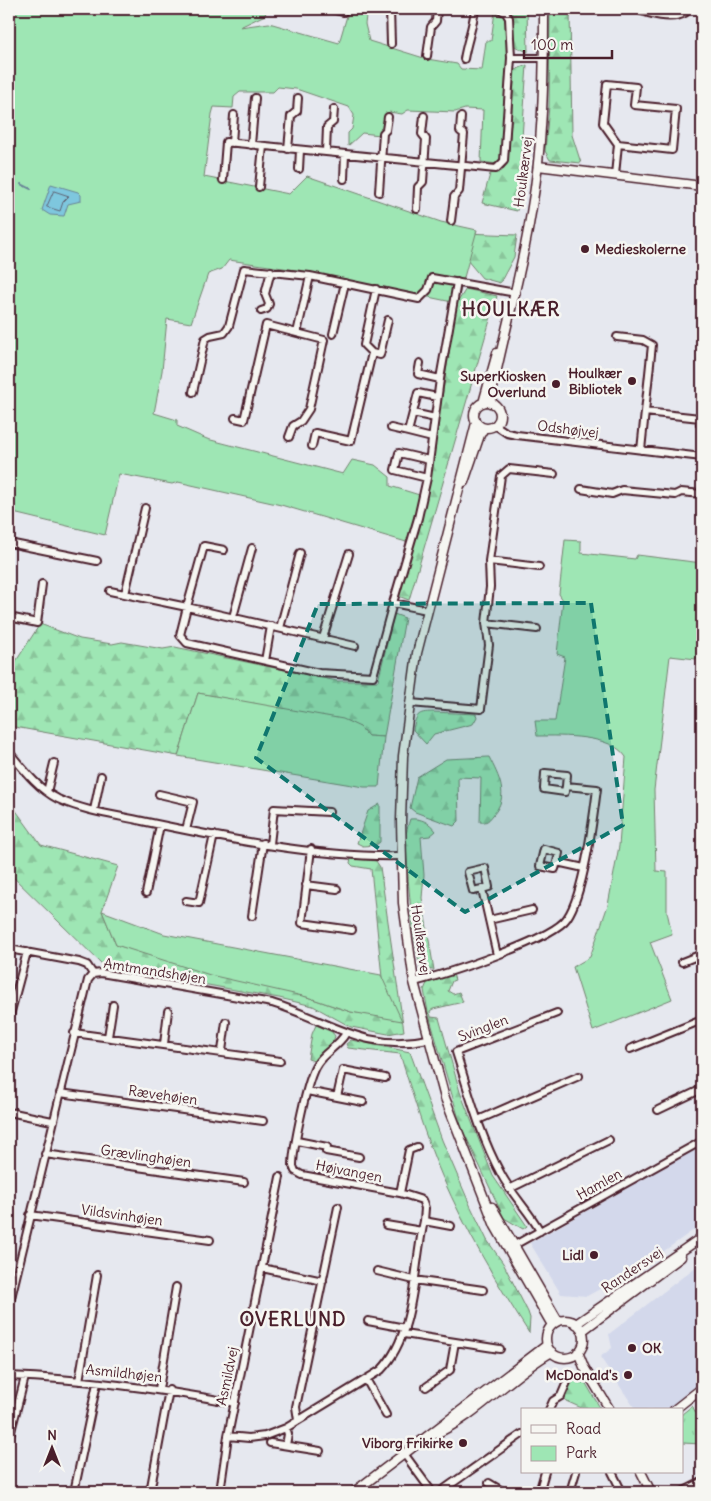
<svg xmlns="http://www.w3.org/2000/svg" width="711" height="1501" font-family="Delius,sans-serif">
  <style>
    .built { fill: #d3d8eb }
    .grass { fill: url(#grass-tufts); stroke: #748270 }
    .forest { fill: url(#forest-firs); stroke: #748270 }
    .park { fill: #9ee6b4; stroke: #748270 }
    .water { fill: #7ec7de; stroke: #698496 }
    .lines { fill: none; stroke-linecap: round; stroke-linejoin: round }
    .shore { stroke: #5f6273; stroke-width: 1 }
    .stream { stroke: #698496; stroke-width: 2 }
    .minor-casing { stroke: #4a1f2b; stroke-width: 10 }
    .tertiary-casing { stroke: #4a1f2b; stroke-width: 11 }
    .minor { stroke: #f6f6f2; stroke-width: 6 }
    .tertiary { stroke: #f6f6f2; stroke-width: 8 }
    .marked { fill: #0f766e; fill-opacity: 0.2; stroke: #0f766e; stroke-width: 4; stroke-dasharray: 10 6; stroke-linejoin: round }
    .poi-dot { fill: #4a1f2b; stroke: #f6f6f2; stroke-width: 2 }
    .labels { text-anchor: middle; dominant-baseline: central; stroke-width: 5; stroke-linejoin: round; paint-order: stroke }
    .street-label { font-size: 14px; fill: #4a1f2b; stroke: #f6f6f2 }
    .poi-label { font-size: 14px; font-weight: bold; fill: #4a1f2b; stroke: #f6f6f2; text-anchor: end }
    .district-label { font-size: 19px; font-weight: bold; letter-spacing: 1px; fill: #4a1f2b; stroke: #f6f6f2 }
  </style>
  <defs>
    <pattern id="grass-tufts" width="24" height="20" patternUnits="userSpaceOnUse" patternTransform="scale(1.25)"><rect width="24" height="20" fill="#9ee6b4"/><path d="M3 7l-1-3M5 7V3M7 7l1-3M15 17l-1-3M17 17v-4M19 17l1-3" fill="none" stroke="#8ac59b"/></pattern>
    <pattern id="forest-firs" width="22" height="20" patternUnits="userSpaceOnUse" patternTransform="scale(1.25)"><rect width="22" height="20" fill="#9ee6b4"/><path d="M5 1l3.5 6h-7zM16 11l3.5 6h-7z" fill="#8ac59b"/></pattern>
  </defs>
  <rect width="100%" height="100%" fill="#e6e8ef"/>
  <filter id="ink" filterUnits="userSpaceOnUse"><feTurbulence type="fractalNoise" baseFrequency=".02" numOctaves="2"/><feDisplacementMap in="SourceGraphic" scale="10" xChannelSelector="R" yChannelSelector="G"/><feConvolveMatrix kernelMatrix="1 2 1 2 8 2 1 2 1" color-interpolation-filters="sRGB"/></filter>
  <g filter="url(#ink)">
    <path class="built" d="M702,1146V1224L664,1251L598,1290L587,1296L561,1294L530,1243Z
      M702,1262V1381L666,1410H636L600,1357L612,1348L609,1334Z"/>
    <path class="grass" d="M692,1406L702,1423V1444L682,1443V1414Z"/>
    <path class="forest" d="M507,9H527L528,52L514,46L512,15Z
      M550,9H570L572,135L581,163L550,160L545,151L549,106Z
      M527,65L517,211L482,203L490,174L502,171L508,162L515,70Z
      M465,233L517,235L514,257L500,283L482,278L462,254Z
      M466,289L497,296L409,600L398,596L426,497L457,303Z
      M394,614L405,618L384,737L368,736L360,727L198,693L178,756L9,726V672L40,624L80,639L112,644L122,642L163,649L175,647L337,681H378Z
      M433,712L476,714L477,717L473,724L434,734L426,744L413,730C416,715 417,712 433,712Z
      M489,757C499,777 510,796 493,815C489,820 487,823 480,822L481,778L458,777L459,821L454,826L415,812L410,808L417,777L446,759Z
      M9,801L41,845L118,866L102,911L116,945L307,997L351,1012L386,1017L371,869L353,866L350,863L351,858L376,861L380,867L404,1031L388,1034L351,1027L313,1006L279,998L104,966L9,873Z
      M380,804V842L376,845L363,846L357,843L368,811Z
      M410,819C421,818 429,822 436,831L430,836L421,837L424,875L422,898L434,970H423C413,959 406,858 406,838C406,832 408,825 410,819Z
      M453,974L455,980L452,981L448,991L453,994L459,992L463,1002L433,1009L430,1011L431,1017L439,1018L460,1092L493,1176L527,1226L523,1229L504,1218L461,1126L428,1012L424,990L427,983Z
      M316,1025L332,1032L335,1036L332,1045L314,1061L308,1059L312,1034Z
      M351,1040L410,1052L442,1140L470,1205L487,1240L503,1263L528,1312L530,1318L529,1333C496,1282 466,1231 442,1176C425,1137 413,1096 400,1054L348,1048L346,1044Z
      M577,1373L581,1375L599,1406V1410H586L566,1401L564,1397L573,1376Z"/>
    <path class="park" d="M9,9H267L265,15L240,27L269,23L339,43L349,9H367L365,24L369,41L427,59L457,64L461,69L482,70L486,41H491L495,11L502,13C516,38 504,125 502,157L498,164L481,162L483,110L465,109L455,112L408,110L402,114L389,112L384,117L383,130L380,135L362,133L348,146V133L352,129L354,115L349,107L296,89L278,87L273,92H240L234,97L233,108L214,107L212,114L204,177L289,194L307,176L441,222L477,230L457,303L303,271L229,260L222,269L208,274L191,323L167,319L162,371L154,413L177,420V426L207,439L343,474L352,460L375,465L390,477V486L426,497L413,544L281,505L178,482L172,484L119,474L105,535L9,512Z
      M565,540L581,541V553L635,559L637,555L702,563V634L696,659L670,656L654,790L656,871L667,872V912L672,934L650,942L672,999L593,1031L573,967L590,957L608,905L619,846L626,757C611,734 562,736 537,736L535,721H555L565,657L557,654L563,600L559,594Z
      M198,693L343,719L360,727L368,736L384,737L379,787H364L178,756Z
      M102,911L164,934L381,975L402,1021L351,1012L307,997L210,975L116,945Z"/>
    <path class="water" d="M51,184L78,192L81,195V201L68,204L64,216L50,215L42,210Z"/>
    <g class="lines">
      <path class="shore" d="M54,191L69,196L63,202L60,211L47,207Z"/>
      <path class="stream" d="M9,176L15,181
        M21,184L31,189"/>
      <defs>
        <path id="minor" d="M331,9L343,12L344,9
          M390,9L391,44
          M636,9C650,14 671,21 685,13V9
          M427,56L431,27L436,21L437,9
          M511,58H544
          M464,59C467,41 473,27 475,9
          M232,143L234,115
          M251,145L255,98
          M288,149L291,116L297,111L298,98
          M326,152L327,127L333,122L334,109
          M299,169L300,150
          M615,175L618,144L603,123L607,84L636,87L634,105L676,109L672,150L618,144
          M344,179L345,154
          M223,180L226,142L496,169L504,161L511,58L509,18L506,13L499,9
          M259,187L263,146
          M379,192L383,133L386,130L388,117
          M417,209L418,187L423,182L426,139L422,134L424,116
          M451,221L454,197L459,191L464,134L460,131L461,117
          M261,311L267,309L269,304L265,294L271,271
          M297,333L310,276
          M333,334L345,283
          M617,337L643,340L652,345L641,450
          M372,353L380,355L388,320
          M420,363L418,374L440,379
          M193,392L205,339L210,336L224,333L229,326L244,269L310,276L419,299L428,290L432,278L516,293
          M645,412L700,418V424
          M413,413L435,418
          M235,418L244,420L266,325L324,340L309,409L301,421L293,426L289,437
          M495,425L507,433L517,435L702,457
          M391,428L408,432
          M432,438L408,432L418,393L437,397
          M312,446L315,433L351,441L372,353L364,345L376,289
          M427,478L395,470L399,453L429,460
          M581,489L612,494L622,490L675,495L681,492L702,494
          M9,543L97,561
          M224,550L204,546L187,607L355,646
          M489,561L539,567
          M110,591L187,607L180,635L187,643L319,673L373,676L393,603L427,610
          M125,594L145,508
          M393,603L418,518L427,478L440,379L457,282
          M9,617L37,623L42,584
          M233,617L252,548
          M486,623L537,629
          M280,628L300,553
          M323,638L349,554
          M265,661L271,626
          M410,703L481,709L489,645L486,623L490,587L489,561L501,476L509,469L554,474
          M9,752C23,769 38,789 58,799C84,811 115,815 142,821C222,838 319,858 401,856
          M47,792L54,763
          M159,794L193,802L186,830
          M94,810L101,776
          M270,844L274,809L329,812
          M311,849L302,923L352,930
          M557,862L555,869L540,866L544,849L559,853L557,862L584,868
          M306,885L337,889
          M482,889L473,891L468,872L485,868L489,887L482,889L497,955
          M146,893L160,825
          M9,894V891
          M186,901L199,903L214,835
          M252,916L263,843
          M489,920L532,910
          M9,949L79,962L87,965L93,974
          M682,962L702,954
          M414,982C442,975 553,940 567,918C584,894 593,820 597,789L566,786L565,792L544,789L545,773L567,775L566,786
          M9,1019L27,952
          M74,1033L280,1061
          M108,1037L113,1005
          M164,1044L168,1011
          M630,1049L702,1020
          M222,1051L226,1022
          M307,1091L363,1102
          M60,1093L263,1121
          M337,1097L343,1070L385,1078
          M658,1110L702,1089
          M9,1112L52,1121
          M478,1120L579,1076
          M297,1141L327,1147L326,1151L359,1157
          M45,1154L244,1182
          M509,1189L609,1140
          M400,1193L409,1150L417,1147
          M30,1215L210,1240
          M424,1221L451,1226
          M386,1225L422,1231
          M540,1231C529,1211 512,1195 501,1174C480,1136 469,1093 456,1052L557,1013
          M511,1247L702,1141
          M262,1268L323,1281
          M377,1271L414,1280L483,1290
          M9,1306L88,980L93,974L101,973L272,1003C329,1020 364,1053 428,1039
          M368,1321L405,1328
          M404,1334L500,1349
          M9,1376C85,1379 160,1389 235,1403
          M366,1379L386,1415
          M79,1381L97,1275
          M426,1387L450,1370L455,1342
          M159,1389L176,1287
          M549,1410L553,1401L561,1396L570,1375
          M298,1420L296,1407L338,1207
          M228,1436L249,1438L265,1436L286,1428L381,1370C416,1334 413,1269 424,1221L425,1208L422,1200L400,1193L302,1175L295,1171L293,1166C293,1148 307,1078 317,1064C324,1052 338,1047 346,1033
          M9,1439L25,1377
          M270,1443L320,1451
          M286,1445L288,1434L286,1428
          M405,1455L432,1492
          M612,1472L622,1492
          M489,1483L504,1492
          M540,1489L545,1472
          M74,1492L97,1383
          M150,1492L169,1390
          M220,1492L228,1436L280,1177
          M440,1492L522,1434
          M535,1492L540,1489L553,1492
          M570,1492L576,1472
          M682,1492L702,1482"/>
        <path id="tertiary" d="M538,166L702,186
          M474 415a13 13 0 1 1 26 0a13 13 0 1 1-26 0Z
          M483,403L497,353
          M490,403C502,339 521,277 531,213C543,146 544,77 544,9
          M476,423L417,653L403,756L401,821L403,903L414,982L445,1098L495,1226L552,1325
          M464,482L480,435L484,428
          M492,1207L558,1321
          M546 1339a19 19 0 1 1 38 0a19 19 0 1 1-38 0Z
          M576,1324L702,1237
          M582,1331L681,1257
          M578,1352L584,1367L610,1410
          M674,1410L702,1388
          M433,1435C478,1416 510,1375 552,1352
          M641,1472L651,1492
          M354,1492L547,1345"/>
      </defs>
      <use href="#minor" class="minor-casing"/>
      <use href="#tertiary" class="tertiary-casing"/>
      <use href="#minor" class="minor"/>
      <use href="#tertiary" class="tertiary"/>
    </g>
  </g>
  <path class="marked" d="M591,603L623,825L465,912L256,758L318,604Z"/>
  <g class="poi-dot">
    <circle cx="585" cy="249" r="5"/>
    <circle cx="632" cy="381" r="5"/>
    <circle cx="556" cy="384" r="5"/>
    <circle cx="594" cy="1255" r="5"/>
    <circle cx="632" cy="1348" r="5"/>
    <circle cx="628" cy="1375" r="5"/>
    <circle cx="463" cy="1443" r="5"/>
  </g>
  <g class="labels">
    <g class="street-label">
      <text transform="translate(523 172) rotate(-83)">Houlkærvej</text>
      <text transform="translate(568 429) rotate(7)">Odshøjvej</text>
      <text transform="translate(421 940) rotate(82)">Houlkærvej</text>
      <text transform="translate(155 971) rotate(9)">Amtmandshøjen</text>
      <text transform="translate(483 1028) rotate(-21)">Svinglen</text>
      <text transform="translate(163 1095) rotate(8)">Rævehøjen</text>
      <text transform="translate(146 1156) rotate(8)">Grævlinghøjen</text>
      <text transform="translate(349 1171) rotate(11)">Højvangen</text>
      <text transform="translate(599 1184) rotate(-29)">Hamlen</text>
      <text transform="translate(122 1215) rotate(8)">Vildsvinhøjen</text>
      <text transform="translate(632 1270) rotate(-34)">Randersvej</text>
      <text transform="translate(124 1373) rotate(6)">Asmildhøjen</text>
      <text transform="translate(227 1376) rotate(-78)">Asmildvej</text>
    </g>
    <g class="poi-label">
      <text x="595" y="249" text-anchor="start">Medieskolerne</text>
      <text x="622" y="373">Houlkær<tspan x="622" dy="16">Bibliotek</tspan></text>
      <text x="546" y="376">SuperKiosken<tspan x="546" dy="16">Overlund</tspan></text>
      <text x="584" y="1255">Lidl</text>
      <text x="642" y="1348" text-anchor="start">OK</text>
      <text x="618" y="1375">McDonald's</text>
      <text x="453" y="1443">Viborg Frikirke</text>
    </g>
    <g class="district-label">
      <text x="511" y="309">HOULKÆR</text>
      <text x="293" y="1319">OVERLUND</text>
    </g>
  </g>
  <rect width="711" height="1501" fill="none" stroke="#f6f6f2" stroke-width="30"/>
  <rect x="15" y="15" width="681" height="1471" fill="none" stroke="#4a1f2b" stroke-width="2" filter="url(#ink)"/>
  <rect x="521" y="1408" width="162" height="65" fill="#f6f6f2" stroke="#b1a0a2"/>
  <rect x="531" y="1425" width="25" height="8" fill="#f6f6f2" stroke="#b1a0a2"/>
  <text x="566" y="1434" font-size="15" fill="#4a1f2b">Road</text>
  <rect x="531" y="1446" width="25" height="15" fill="#9ee6b4" stroke="#b1a0a2"/>
  <text x="566" y="1458" font-size="15" fill="#4a1f2b">Park</text>
  <g transform="translate(52 1448)" stroke="#f6f6f2" stroke-width="4" paint-order="stroke">
  <path d="M0-4L9 19L0 12L-9 19Z" fill="#4a1f2b"/>
  <text y="-8" font-size="14" font-weight="bold" text-anchor="middle" fill="#4a1f2b">N</text>
  </g>
  <path d="M524 50v8h88v-8" fill="none" stroke="#4a1f2b" stroke-width="2.5"/>
  <text x="531" y="50" font-size="15" fill="#4a1f2b" stroke="#f6f6f2" stroke-width="4" paint-order="stroke">100 m</text>
</svg>
